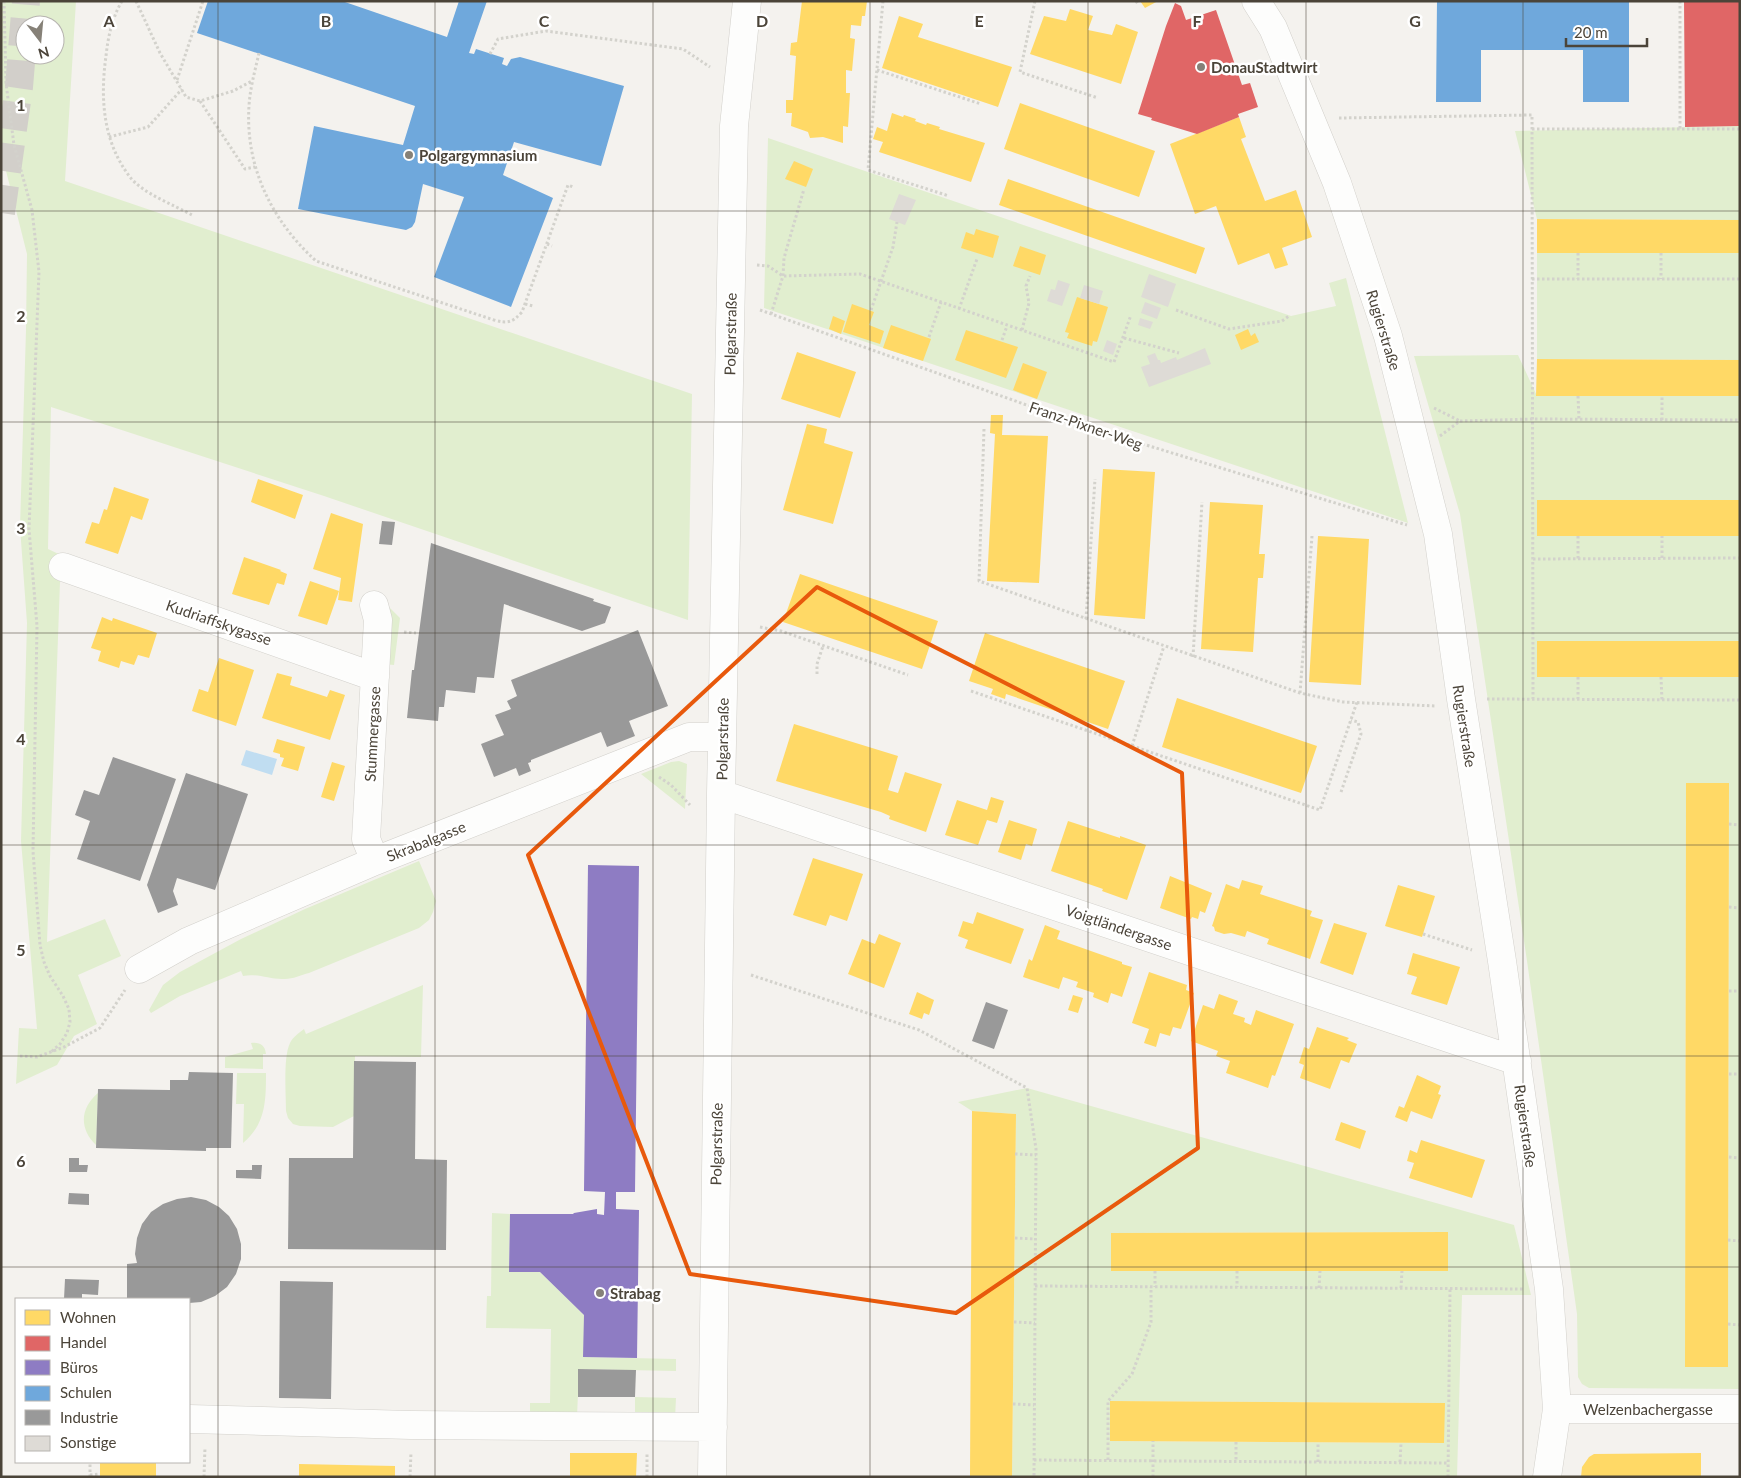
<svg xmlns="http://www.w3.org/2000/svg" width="1741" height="1478" font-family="Lato,sans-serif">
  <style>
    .green { fill: #e1eecf; fill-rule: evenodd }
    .water { fill: #c0ddf1 }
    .homes { fill: #ffd966 }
    .shops { fill: #e06666 }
    .offices { fill: #8e7cc3 }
    .schools { fill: #6fa8dc }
    .industry { fill: #999 }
    .building { fill: #dedbd6 }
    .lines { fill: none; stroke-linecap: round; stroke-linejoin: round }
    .highway-tunnel { stroke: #d2cfca; stroke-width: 28; stroke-dasharray: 28 14; stroke-linecap: butt }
    .minor-casing { stroke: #d2d0cb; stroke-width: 29 }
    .path { stroke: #d3d2cc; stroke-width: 3; stroke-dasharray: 2.5 2.5; stroke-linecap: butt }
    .minor { stroke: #fdfdfc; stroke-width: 28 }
    .marked { fill: none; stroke: #e8590c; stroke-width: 4; stroke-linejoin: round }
    .grid { fill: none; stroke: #4b4439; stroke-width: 1; stroke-opacity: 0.55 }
    .poi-dot { fill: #868178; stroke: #fff; stroke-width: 2 }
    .labels { text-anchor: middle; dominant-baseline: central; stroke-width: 5; stroke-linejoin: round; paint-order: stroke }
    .poi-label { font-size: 15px; font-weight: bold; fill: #4b4439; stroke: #fff; text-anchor: start }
    .street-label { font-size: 15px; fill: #4b4439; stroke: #fff }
    .grid-label { font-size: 16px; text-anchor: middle; font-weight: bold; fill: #4b4439; stroke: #fff; stroke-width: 5; stroke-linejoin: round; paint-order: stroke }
  </style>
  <rect width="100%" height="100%" fill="#f4f2ee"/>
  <path class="green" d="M1,1H76L65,181L692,394L688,620L324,496L51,407L48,549L65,557L60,582L47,942L105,919L121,956L78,975L97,1024L74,1036L57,1065L16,1084L19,1028L37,1029L21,841L27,623L20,527L26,330L27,254L1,151ZM25,25H55V55H25Z
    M1740,126V220L1537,219L1515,131Z
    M768,138L1291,316L1336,306L1329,283L1346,278L1408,523L764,308Z
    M1537,253H1740V360L1537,359Z
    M1518,355L1537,396H1740V1389L1589,1388L1582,1384L1578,1377L1577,1314L1527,961L1460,514L1414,356ZM1686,783H1729L1728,1366H1685Z
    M386,604L400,618L394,665L383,664Z
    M679,761L687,764L685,809L641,774L671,762Z
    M419,861L436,901L433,912L429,920L419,928L309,973C301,975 293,979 285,979C270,980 258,973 243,976L241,971L180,996L151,1013L149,1010L163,985L180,972L241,939L305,909Z
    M423,985L421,1057L355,1056L354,1116L333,1127L300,1126L293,1124L288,1118L286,1111C286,1094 283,1057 290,1043C293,1037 299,1033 304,1029L306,1034Z
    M251,1043C260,1042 265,1045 266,1054H263V1069L225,1068V1057L253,1049Z
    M237,1073H266C266,1100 266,1124 243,1143L244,1104H236Z
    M1027,1088L1514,1225L1531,1295H1462L1457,1477H1012L1016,1114L972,1111L958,1102ZM1447,1232V1271H1111V1233ZM1110,1401L1444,1403V1443L1110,1441Z
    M98,1093L96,1145C79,1129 80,1108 98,1093Z
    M492,1213L510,1214L509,1271L540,1272L584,1315V1357L676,1359V1371L579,1369L577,1417H530V1403H550L551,1329L486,1328L487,1296H491Z
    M635,1397L676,1398L675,1419L635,1418Z"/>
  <path class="water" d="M246,750L277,759L272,775L241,765Z"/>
  <path class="homes" d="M802,1H867L865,16H862L861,26L851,25L850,38L855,39L852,71L846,70V93H850L848,127L843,126V143L823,137L810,138L808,132L791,126L792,113H786V100H793L796,56L790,55L791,43L797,42Z
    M1140,1H1158L1145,8Z
    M1070,9L1093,16L1088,30L1112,35L1116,24L1138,32L1121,84L1030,54L1044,16L1066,21Z
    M899,16L923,24L918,37L1012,67L998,107L882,68Z
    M1020,103L1155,151L1139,197L1004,149Z
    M892,113L903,117L904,115L916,119L915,121L926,125L927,123L940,127L939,129L985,143L971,182L879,152L883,142L873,139L877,127L887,131Z
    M1239,117L1246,137L1241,139L1265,201L1296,190L1312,237L1282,248L1288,265L1275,269L1269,253L1238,265L1216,206L1195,214L1170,144Z
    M794,161L813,169L806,187L785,179Z
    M1008,179L1205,248L1196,274L999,205Z
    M1537,219L1740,220V253H1537Z
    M976,229L999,236L993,258L961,248L966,232L974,235Z
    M1020,246L1046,255L1040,275L1013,266Z
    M1077,297L1108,307L1097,342L1093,341L1092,346L1067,338L1069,333L1065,332Z
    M852,304L874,312L869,325L884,331L880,344L843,332Z
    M833,316L845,321L841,334L829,329Z
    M891,325L931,339L923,361L883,348Z
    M1248,329L1251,336L1255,333L1259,342L1241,350L1235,335Z
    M966,330L1018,347L1006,378L955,360Z
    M797,352L856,372L840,418L781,399Z
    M1537,359L1740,360V396H1536Z
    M1023,363L1047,372L1037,399L1013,390Z
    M991,415H1003L1002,435L1048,436L1039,583L987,581L995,434L990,433Z
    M807,424L827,429L824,443L853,452L833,524L783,510Z
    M1103,469L1155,472L1145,619L1094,615Z
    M258,479L303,495L295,519L251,502Z
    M114,487L149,499L142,520L131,516L118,554L85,543L92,522L99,524L104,509L107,510Z
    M1537,500H1740V536H1537Z
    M1210,502L1263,505L1259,554H1265L1263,578H1258L1253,652L1201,649Z
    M331,513L363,524L352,602L338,600L341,578L313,569Z
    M1318,536L1369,539L1361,685L1309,682Z
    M244,557L281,570L280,571L287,574L284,585L277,583L269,605L232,594Z
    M800,574L938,621L922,669L783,622Z
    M310,581L339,591L327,625L298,616Z
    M102,617L112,621L113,618L157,633L149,658L138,655L134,665L121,661L119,668L98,661L101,651L91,648Z
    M985,633L1125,681L1108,729L1006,694L1005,699L991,694L993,689L969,681Z
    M1537,641H1740V677H1537Z
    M219,658L254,670L236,726L192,711L199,689L208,692Z
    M277,673L292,677L290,685L327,697L330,690L345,695L330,740L262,718Z
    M1177,698L1317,746L1301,793L1162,747Z
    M794,724L898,756L888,790L898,793L905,772L942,784L926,832L889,819L890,816L881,812L776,781Z
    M277,739L305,747L298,771L281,766L284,758L280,757V754L273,752Z
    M332,762L345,766L334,801L321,797Z
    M1686,783H1729L1728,1367H1685Z
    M991,797L1004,801L997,823L987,820L978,845L945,835L957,800L987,810Z
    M1009,820L1037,829L1032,846L1026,844L1021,860L998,852Z
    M1068,821L1120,838V836L1146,845L1127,900L1102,891L1103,889L1051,871Z
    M813,858L863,874L847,921L830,915L826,926L793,915Z
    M1170,876L1212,893L1205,913L1200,911L1198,919L1192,917L1191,919L1160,908Z
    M1242,880L1263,886L1260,894L1312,911L1310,916L1323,920L1310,959L1267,944L1269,939L1247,931L1245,937L1231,933L1224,934L1215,931L1214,927L1212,926L1226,884L1239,889Z
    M1398,885L1435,896L1422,937L1385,926Z
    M977,912L1024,929L1011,964L965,948L968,940L958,936L963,921L973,924Z
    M1334,923L1367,933L1353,975L1320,963Z
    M1045,925L1060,931L1057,939L1122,962V964L1132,967L1122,997L1111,993L1108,1003L1093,997L1094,993L1076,987L1078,982L1063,977L1059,989L1023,977L1029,959L1032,961Z
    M879,934L901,943L884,988L848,974L862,939L875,944Z
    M1413,953L1460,967L1447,1005L1411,994L1417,977L1407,974Z
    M1149,972L1187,985L1186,990L1194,993L1181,1029L1173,1027L1170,1036L1160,1033L1156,1047L1144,1043L1149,1029L1132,1023Z
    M917,992L934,1000L929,1015L924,1013L922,1019L909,1014Z
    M1219,994L1238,1001L1233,1014L1245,1018L1244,1022L1251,1025L1256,1010L1294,1024L1275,1076L1272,1075L1268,1088L1226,1073L1230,1061L1216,1056L1218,1051L1191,1041L1203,1005L1214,1009Z
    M1073,995L1083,998L1078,1013L1068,1010Z
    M1317,1027L1349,1038L1347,1040L1357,1044L1349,1063L1341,1060L1330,1089L1300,1078L1304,1065L1299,1063L1304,1047L1309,1049Z
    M1417,1075L1441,1086L1438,1094L1441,1095L1432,1119L1411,1111L1407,1122L1395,1117L1399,1106L1404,1108Z
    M972,1111L1016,1114L1012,1477H970Z
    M1341,1122L1366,1131L1360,1149L1335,1140Z
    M1421,1140L1485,1160L1472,1198L1409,1178L1414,1163L1407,1161L1410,1150L1417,1153Z
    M1448,1232V1271H1111V1233Z
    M1110,1401L1445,1403L1444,1443L1110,1441Z
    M570,1453H637L636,1477H570Z
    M1701,1453V1477H1581L1582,1467L1589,1457L1594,1454Z
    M100,1462H156V1477H100Z
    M299,1464L395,1466V1477H299Z"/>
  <path class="shops" d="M1684,1H1740V126L1685,127Z
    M1175,3L1181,6L1186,20L1216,10L1242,85L1250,83L1258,107L1238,114L1239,117L1197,134L1151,120L1152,118L1138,114L1166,26Z"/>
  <path class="offices" d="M588,865L639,866L635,1192H616V1209L639,1210L637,1358L583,1357L584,1315L540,1272H509L510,1214H573L574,1213L597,1209V1214L604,1215L605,1192L584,1191Z"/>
  <path class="schools" d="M208,1H342L447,37L459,1H487L469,53L474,54L476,49L504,58L502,64L507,66L511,59L520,57L624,86L601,166L514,142L503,175L553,198L511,307L434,277L464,197L423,184L415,222L412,227L406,230L298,209L314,126L403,145L415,106L197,33Z
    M1437,1H1629V102H1583V50H1481V102H1436Z"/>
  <path class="industry" d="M382,521L395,522L392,545L379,544Z
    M431,543L594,599L593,601L611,607L605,623L582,631L504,604L494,678L477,677L475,693L446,690L444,707H439L438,721L407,718L412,670H414Z
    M638,630L668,706L629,721L635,736L607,747L601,732L531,760V762L528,763L531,771L519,776L516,768L494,777L481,744L504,735L495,715L511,709L507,701L517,696L511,680Z
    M113,757L176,779L140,881L77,859L90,821L75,815L84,790L99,795Z
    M186,773L248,794L215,890L177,878L173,891L178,905L158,913L147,885Z
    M986,1002L1008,1010L994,1049L972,1041Z
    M354,1061L416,1062L415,1159L447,1160L446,1250L288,1249L289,1158H353Z
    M189,1072L233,1073L231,1148H206V1151L96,1148L98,1089L170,1090V1080H188Z
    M69,1158H79V1165H88L87,1172H69Z
    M252,1165H262L261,1179L236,1178V1170H252Z
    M69,1193L89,1194V1205L68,1204Z
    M191,1197L206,1200L219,1207L229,1216L237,1229L241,1244V1259L236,1274L227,1287L215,1296L201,1302L189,1303V1299H127V1264L137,1263L135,1254L137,1238L142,1224L151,1212L163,1204L177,1199Z
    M65,1279L99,1280L98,1295L82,1294V1299H64Z
    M280,1281L333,1282L331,1399L279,1398Z
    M578,1369L636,1370L635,1397H578Z"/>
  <path class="building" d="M899,194L916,200L905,225L889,219Z
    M1149,274L1176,284L1168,307L1141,297Z
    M1058,280L1070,284L1062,306L1047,301L1051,289L1055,290Z
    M1084,285L1103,291L1099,304L1080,298Z
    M1145,302L1161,308L1157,319L1141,313Z
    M1140,318L1153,322L1150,329L1138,325Z
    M1107,340L1117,344L1113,355L1103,351Z
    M1205,348L1211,364L1149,387L1141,367L1150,364L1147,356L1155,353L1158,360H1160L1161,363L1176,357L1177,360Z"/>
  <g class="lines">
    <path class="highway-tunnel" d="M1,213L19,87L26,1"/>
    <defs>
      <path id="minor" d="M1256,1L1273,28L1337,183L1388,336L1438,534L1461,699L1502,961L1549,1289L1557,1409L1547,1477
        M63,567L375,677
        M374,605L378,620L366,839L375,861
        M721,794L1517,1061
        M139,969L189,941L375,861L689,737H722
        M1557,1409H1740
        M189,1419L411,1425L713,1427
        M712,1477L721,794L734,126L747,1"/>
    </defs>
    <use href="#minor" class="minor-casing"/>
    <path class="path" d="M4,1L6,83L14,145L32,210L39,272L29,529L37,626L33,851L40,945L44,962L50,976L63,996L69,1009L70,1022L67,1033L60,1044L51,1052
      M122,1C112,18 108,37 106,56C100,99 103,142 130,177C142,193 174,205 192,215
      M136,1L160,53L186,97L200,101L233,91L252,81
      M883,1L868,170L949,196
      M1035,1L1020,72L1098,98
      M1136,1L1138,4
      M1680,1V129
      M259,53C255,71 250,88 249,106C245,167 272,221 316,261L494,320C508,324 513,322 522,312L568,185L573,187
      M490,54L498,39L546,31L683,49L710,67
      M877,70L981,104
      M177,80L203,1
      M200,101L245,169L255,167
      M1339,118L1532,115L1533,699
      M1532,129H1740
      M109,137L148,127L182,89
      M547,244L552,246
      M1578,253V279
      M1661,253V279
      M757,265L768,266L783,276L860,274L1114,362L1131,315
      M1532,279H1740
      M525,304L533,306
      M959,309L977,259
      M760,310L1094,429L1407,525
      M871,310L893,247L897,222
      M1176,310L1229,329L1282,321L1289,316
      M771,314L783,276L784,258L804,189
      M1022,330L1029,303L1026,286L1030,276
      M929,337L941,302
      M1124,338L1179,353
      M1002,340L1007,326
      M1578,396L1579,419
      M1434,408L1460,421
      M1662,420V396
      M984,429L979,581L1300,693L1343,702L1436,706
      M1440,436L1460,421L1533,419L1740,420
      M1578,536V559
      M1662,558V536
      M1533,559L1740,558
      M1086,619L1095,479
      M760,627L781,631L908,675
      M404,632L416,633
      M1193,657L1202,502
      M817,674V664L823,646
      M1578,677V699
      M1661,677L1662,700
      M971,691L1320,810L1357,702
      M1300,693L1312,536
      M1487,699L1740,700
      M1132,746L1164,646
      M659,777L671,785L690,805
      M1341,792L1361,734L1358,722L1351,720
      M1729,824L1740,825
      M1729,907L1740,908
      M1423,934L1472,950
      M751,975L919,1030L1027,1088L1036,1149L1034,1477
      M1729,991H1740
      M20,1056L37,1057L64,1047L100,1028L125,990
      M1729,1074H1740
      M1015,1154L1036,1155
      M1729,1157L1740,1158
      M1015,1238L1035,1239
      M1728,1240L1740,1241
      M1155,1271V1287
      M1237,1271V1287
      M1035,1286L1523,1289
      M1319,1288L1320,1271
      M1401,1288L1402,1271
      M1014,1322L1035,1323
      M1728,1324L1740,1325
      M1013,1404L1034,1405
      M1236,1442V1461
      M1034,1460L1448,1463
      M1108,1460V1401L1132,1374L1151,1322V1287
      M1318,1462V1442
      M1400,1462L1401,1443
      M90,1475L100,1474
      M90,1477V1462
      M204,1477L205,1447
      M410,1477L411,1452
      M647,1477V1452
      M1153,1477V1441
      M1448,1477L1450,1289"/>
    <use href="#minor" class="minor"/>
  </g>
  <path class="marked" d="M817,587L1182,773L1198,1148L956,1313L690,1274L528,855Z"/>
  <path class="grid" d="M218,1V1477M435,1V1477M653,1V1477M870,1V1477M1088,1V1477M1306,1V1477M1523,1V1477M1,211H1740M1,422H1740M1,633H1740M1,845H1740M1,1056H1740M1,1267H1740"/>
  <g class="poi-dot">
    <circle cx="1201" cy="67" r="5"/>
    <circle cx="409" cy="155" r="5"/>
    <circle cx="600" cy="1293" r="5"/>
  </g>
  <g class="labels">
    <g class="poi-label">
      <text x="1211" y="67">DonauStadtwirt</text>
      <text x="419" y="155">Polgargymnasium</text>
      <text x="610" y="1293">Strabag</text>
    </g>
    <g class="street-label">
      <text transform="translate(1384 330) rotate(73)">Rugierstraße</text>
      <text transform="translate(730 334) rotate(-89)">Polgarstraße</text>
      <text transform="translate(1086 425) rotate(19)">Franz-Pixner-Weg</text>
      <text transform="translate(219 622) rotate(19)">Kudriaffskygasse</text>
      <text transform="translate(1465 726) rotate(81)">Rugierstraße</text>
      <text transform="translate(372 734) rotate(-87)">Stummergasse</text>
      <text transform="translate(722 739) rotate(-89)">Polgarstraße</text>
      <text transform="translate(426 841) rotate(-22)">Skrabalgasse</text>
      <text transform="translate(1119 927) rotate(19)">Voigtländergasse</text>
      <text transform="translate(1526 1126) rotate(82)">Rugierstraße</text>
      <text transform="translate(716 1144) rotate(-89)">Polgarstraße</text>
      <text x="1648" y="1409">Welzenbachergasse</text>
    </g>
  </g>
  <g class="grid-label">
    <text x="109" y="27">A</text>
    <text x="326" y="27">B</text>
    <text x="544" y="27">C</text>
    <text x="762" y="27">D</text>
    <text x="979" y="27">E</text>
    <text x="1197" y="27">F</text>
    <text x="1415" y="27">G</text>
    <text x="21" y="111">1</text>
    <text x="21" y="322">2</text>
    <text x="21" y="534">3</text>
    <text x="21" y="745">4</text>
    <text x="21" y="956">5</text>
    <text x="21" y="1167">6</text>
  </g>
  <rect width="1741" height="1478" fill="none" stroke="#4b4439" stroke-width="5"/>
  <rect x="15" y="1298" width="175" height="165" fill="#ffffff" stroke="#b7b4b0"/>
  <rect x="25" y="1310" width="25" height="15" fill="#ffd966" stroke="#b7b4b0"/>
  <text x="60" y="1323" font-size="15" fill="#4b4439">Wohnen</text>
  <rect x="25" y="1336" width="25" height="15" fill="#e06666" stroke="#b7b4b0"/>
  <text x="60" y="1348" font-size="15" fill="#4b4439">Handel</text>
  <rect x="25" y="1360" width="25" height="15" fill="#8e7cc3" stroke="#b7b4b0"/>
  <text x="60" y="1373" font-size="15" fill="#4b4439">Büros</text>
  <rect x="25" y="1386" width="25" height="15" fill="#6fa8dc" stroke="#b7b4b0"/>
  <text x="60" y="1398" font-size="15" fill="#4b4439">Schulen</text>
  <rect x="25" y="1410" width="25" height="15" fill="#999999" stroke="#b7b4b0"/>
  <text x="60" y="1423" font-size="15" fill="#4b4439">Industrie</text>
  <rect x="25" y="1436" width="25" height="15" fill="#dedbd6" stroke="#b7b4b0"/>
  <text x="60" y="1448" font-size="15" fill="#4b4439">Sonstige</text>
  <g transform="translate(40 40) rotate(164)"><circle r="24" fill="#ffffff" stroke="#b7b4b0"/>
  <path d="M0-4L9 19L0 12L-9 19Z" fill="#868178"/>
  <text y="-8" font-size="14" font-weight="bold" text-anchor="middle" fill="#4b4439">N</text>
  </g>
  <path d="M1566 38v8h81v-8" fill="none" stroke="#4b4439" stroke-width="2.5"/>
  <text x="1574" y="38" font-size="15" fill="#4b4439" stroke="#ffffff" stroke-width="4" paint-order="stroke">20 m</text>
</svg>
